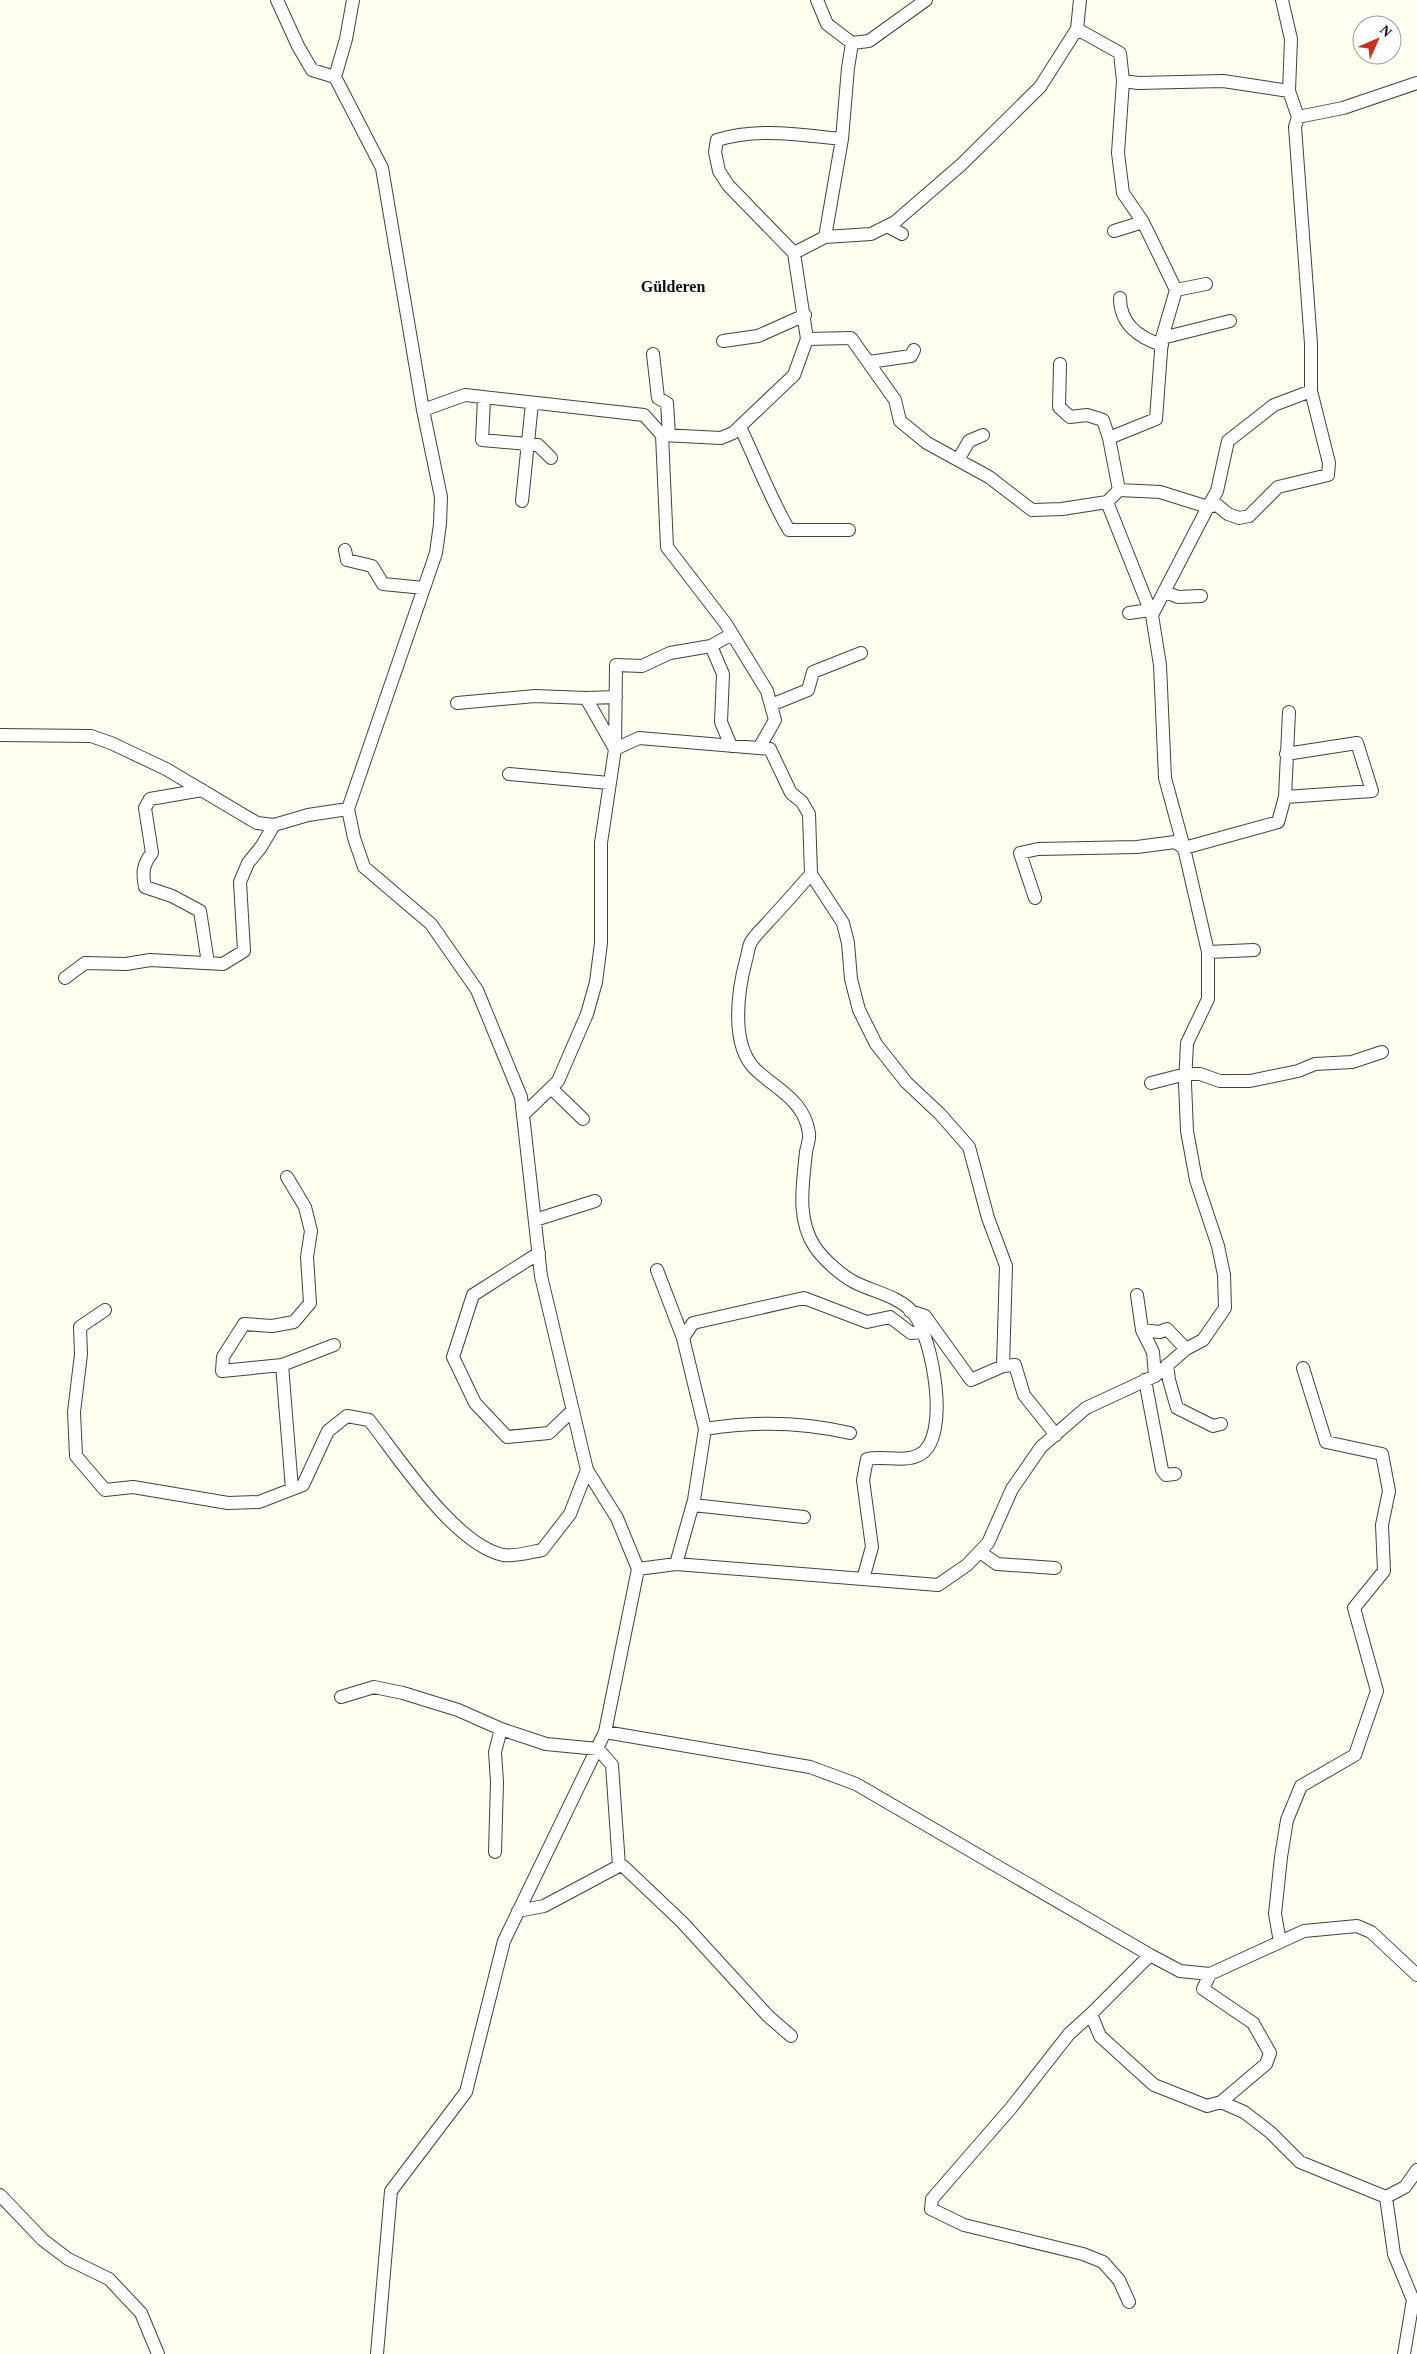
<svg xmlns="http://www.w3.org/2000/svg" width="1417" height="2354" font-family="'Times New Roman',serif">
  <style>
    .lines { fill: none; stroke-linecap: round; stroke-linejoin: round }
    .minor-casing { stroke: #414141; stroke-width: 14 }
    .minor { stroke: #fff; stroke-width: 12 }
    .labels { text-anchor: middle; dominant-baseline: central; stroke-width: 5; stroke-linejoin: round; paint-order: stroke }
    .quarter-label { font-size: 16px; font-weight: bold; fill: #0e0e0e; stroke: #fff }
  </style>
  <rect width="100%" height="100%" fill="#ffffef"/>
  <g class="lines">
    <defs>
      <path id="minor" d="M277,0L298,46L312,70L335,77
        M353,0L346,39L335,77L382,168L423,410
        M817,0L827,24L852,43
        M1077,29L1120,53L1123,81L1138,83L1223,81L1289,91
        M1123,81L1118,153L1123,193L1143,222
        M1298,117L1343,108L1417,83
        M887,226L902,234
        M1114,231L1143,222L1176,290
        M825,237L842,139L848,68L852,43L869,41L926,0
        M794,253L825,237L871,234L895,222L962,164L1040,87L1077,29L1080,0
        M1120,298C1120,324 1139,338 1162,345
        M851,338L895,400L900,421L927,443L989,477L1032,510L1062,509L1107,502L1152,615L1160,665L1165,778L1184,848L1208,952V999L1187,1043L1185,1083L1187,1131L1196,1180L1218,1246L1224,1275L1225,1308L1203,1340L1186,1349L1155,1376L1086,1408L1041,1447L1012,1489L988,1543L967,1565L938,1585L676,1564L638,1569L617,1518L587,1470L541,1276L521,1097L477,990L431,924L364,867L354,838L348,809L436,553L440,524L441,497L423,410L465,395L644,415L662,435L721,438L733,433L794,375L807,339Z
        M1162,338L1230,321
        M807,339L794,253L728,185L719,171L715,152L717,140C758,127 800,135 842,139
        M723,341L758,336L805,315
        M653,354L658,398L667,403L669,435
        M869,362L911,356L914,350
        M1060,364L1059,407L1070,417L1087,415L1103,420L1109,438L1119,490
        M484,398L482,440L538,445L551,458
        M740,427C757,462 770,498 789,530H849
        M662,435L667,547L726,624L767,691L775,720L759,748
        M1109,438L1156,419L1162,338L1176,290L1206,284
        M958,460L969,441L983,435
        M522,501L532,403
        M1107,502L1119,490L1160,492L1208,507L1217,491L1228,441L1274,405L1311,391
        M345,550L347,560L372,566L383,584L424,588
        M1165,592L1178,597L1201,596
        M1129,613L1150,610
        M1152,615L1208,507L1217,505L1228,514L1239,518L1249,516L1278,487L1328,475L1329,463L1311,391V344L1295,127L1298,117L1289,91L1291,39L1282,0
        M711,646L723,674L721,722L731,746
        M586,698L616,697
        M457,703L535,696L586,698L615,749
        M771,705L808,690L813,672L861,653
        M0,735L91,736L111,743L166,769L257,823L274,825L308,815L348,809
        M615,749L616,665L642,666L670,653L711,646L732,634
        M509,774L609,783
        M202,790L150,799L145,808L152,853C143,864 142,873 145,887L172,896L200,911L208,963
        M1285,797L1372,791L1357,743L1286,754
        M811,874C797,890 783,906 768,922C763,928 755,935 751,942C748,947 748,955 746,960C738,990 730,1044 755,1069C777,1090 804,1100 809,1133C810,1139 807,1146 806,1152C803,1183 796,1219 815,1247C824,1260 841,1275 854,1282C873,1292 900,1296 914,1314C932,1337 952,1439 919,1455C903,1463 884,1455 867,1459L863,1480L872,1547L863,1579
        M1035,898L1020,853L1038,849L1137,847L1175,842L1184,848L1278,822L1285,797L1289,712
        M1208,952L1254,950
        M65,978L85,963L126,964L150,960L223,964L244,951L240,882L248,863L261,847L274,825
        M1151,1083L1186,1074H1200L1220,1081H1250L1298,1071L1315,1064L1352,1062L1382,1052
        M551,1088L583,1119
        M523,1115L558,1081L587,1014L596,982L601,943V843L615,749L639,738L770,749L791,793L802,802L809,814L811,874L843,923L848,943L851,979L859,1010L876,1044L906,1082L940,1114L969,1147L988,1218L1006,1266L1003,1366
        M535,1220L595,1201
        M539,1253L473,1295L453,1357L475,1403L507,1437L549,1433L573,1410
        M657,1270L683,1338
        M1137,1295L1142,1330L1153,1352L1155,1376
        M105,1310L80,1327L81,1354L74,1412L76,1456L105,1490L133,1487L228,1503L259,1502L303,1485L328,1431L347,1416L369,1420C400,1459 454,1544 503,1555C514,1557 531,1552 542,1550L570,1514L587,1470
        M910,1311L925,1316L971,1380L1003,1366L1015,1365L1024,1395L1056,1435
        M1142,1330L1160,1332L1167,1329L1186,1349
        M282,1365L222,1371L223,1357L244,1324L272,1326L294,1322L310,1303L307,1257L311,1231L305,1207L287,1177
        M1167,1365L1169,1380L1177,1408L1213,1426L1221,1424
        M1145,1380L1162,1470L1166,1475L1175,1474
        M705,1429C753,1421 802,1422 850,1433
        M292,1489L282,1365L334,1345
        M693,1505L804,1517
        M980,1552L997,1564L1055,1568
        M676,1564L694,1500L705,1429L683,1338L693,1323L804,1298L867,1322L890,1317L911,1333L922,1332
        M341,1697L374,1687L403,1693L458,1710L501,1729L546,1744L598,1749L612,1765L619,1866
        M605,1732L810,1767L856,1784L1150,1955L1180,1971L1210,1974L1203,1989L1253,2023L1270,2053L1266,2064L1221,2102
        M495,1852L497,1782L495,1752L501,1729
        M518,1911L544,1906L619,1866H623L682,1922L768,2016L791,2036
        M1280,1942L1275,1914L1281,1857L1287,1820L1301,1786L1355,1755L1377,1691L1354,1608L1384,1571L1382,1525L1389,1491L1382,1454L1326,1442L1303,1368
        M1150,1955L1091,2014L1100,2036L1154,2085L1207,2106L1221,2102L1244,2112L1270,2132L1300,2162L1386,2197
        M1210,1974L1304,1931L1357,1926L1371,1932L1417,1975
        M1091,2014L1069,2034L1011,2108L932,2199L931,2209L964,2225L1083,2254L1103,2262L1119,2280L1129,2302
        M0,2195L43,2240L68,2259L109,2279L141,2313L158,2354
        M1386,2197L1394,2254L1413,2300L1404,2354
        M1386,2197L1405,2187L1417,2170
        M377,2354L391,2191L466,2092L504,1941L605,1732L638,1569"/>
    </defs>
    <use href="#minor" class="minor-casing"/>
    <use href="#minor" class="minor"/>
  </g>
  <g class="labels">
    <g class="quarter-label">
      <text x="673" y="286">Gülderen</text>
    </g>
  </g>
  <g transform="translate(1377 40) rotate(45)"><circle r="24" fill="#ffffff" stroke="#9f9f9f"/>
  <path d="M0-4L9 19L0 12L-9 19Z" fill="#c8311c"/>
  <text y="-8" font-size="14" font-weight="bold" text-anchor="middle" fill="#0e0e0e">N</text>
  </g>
</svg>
